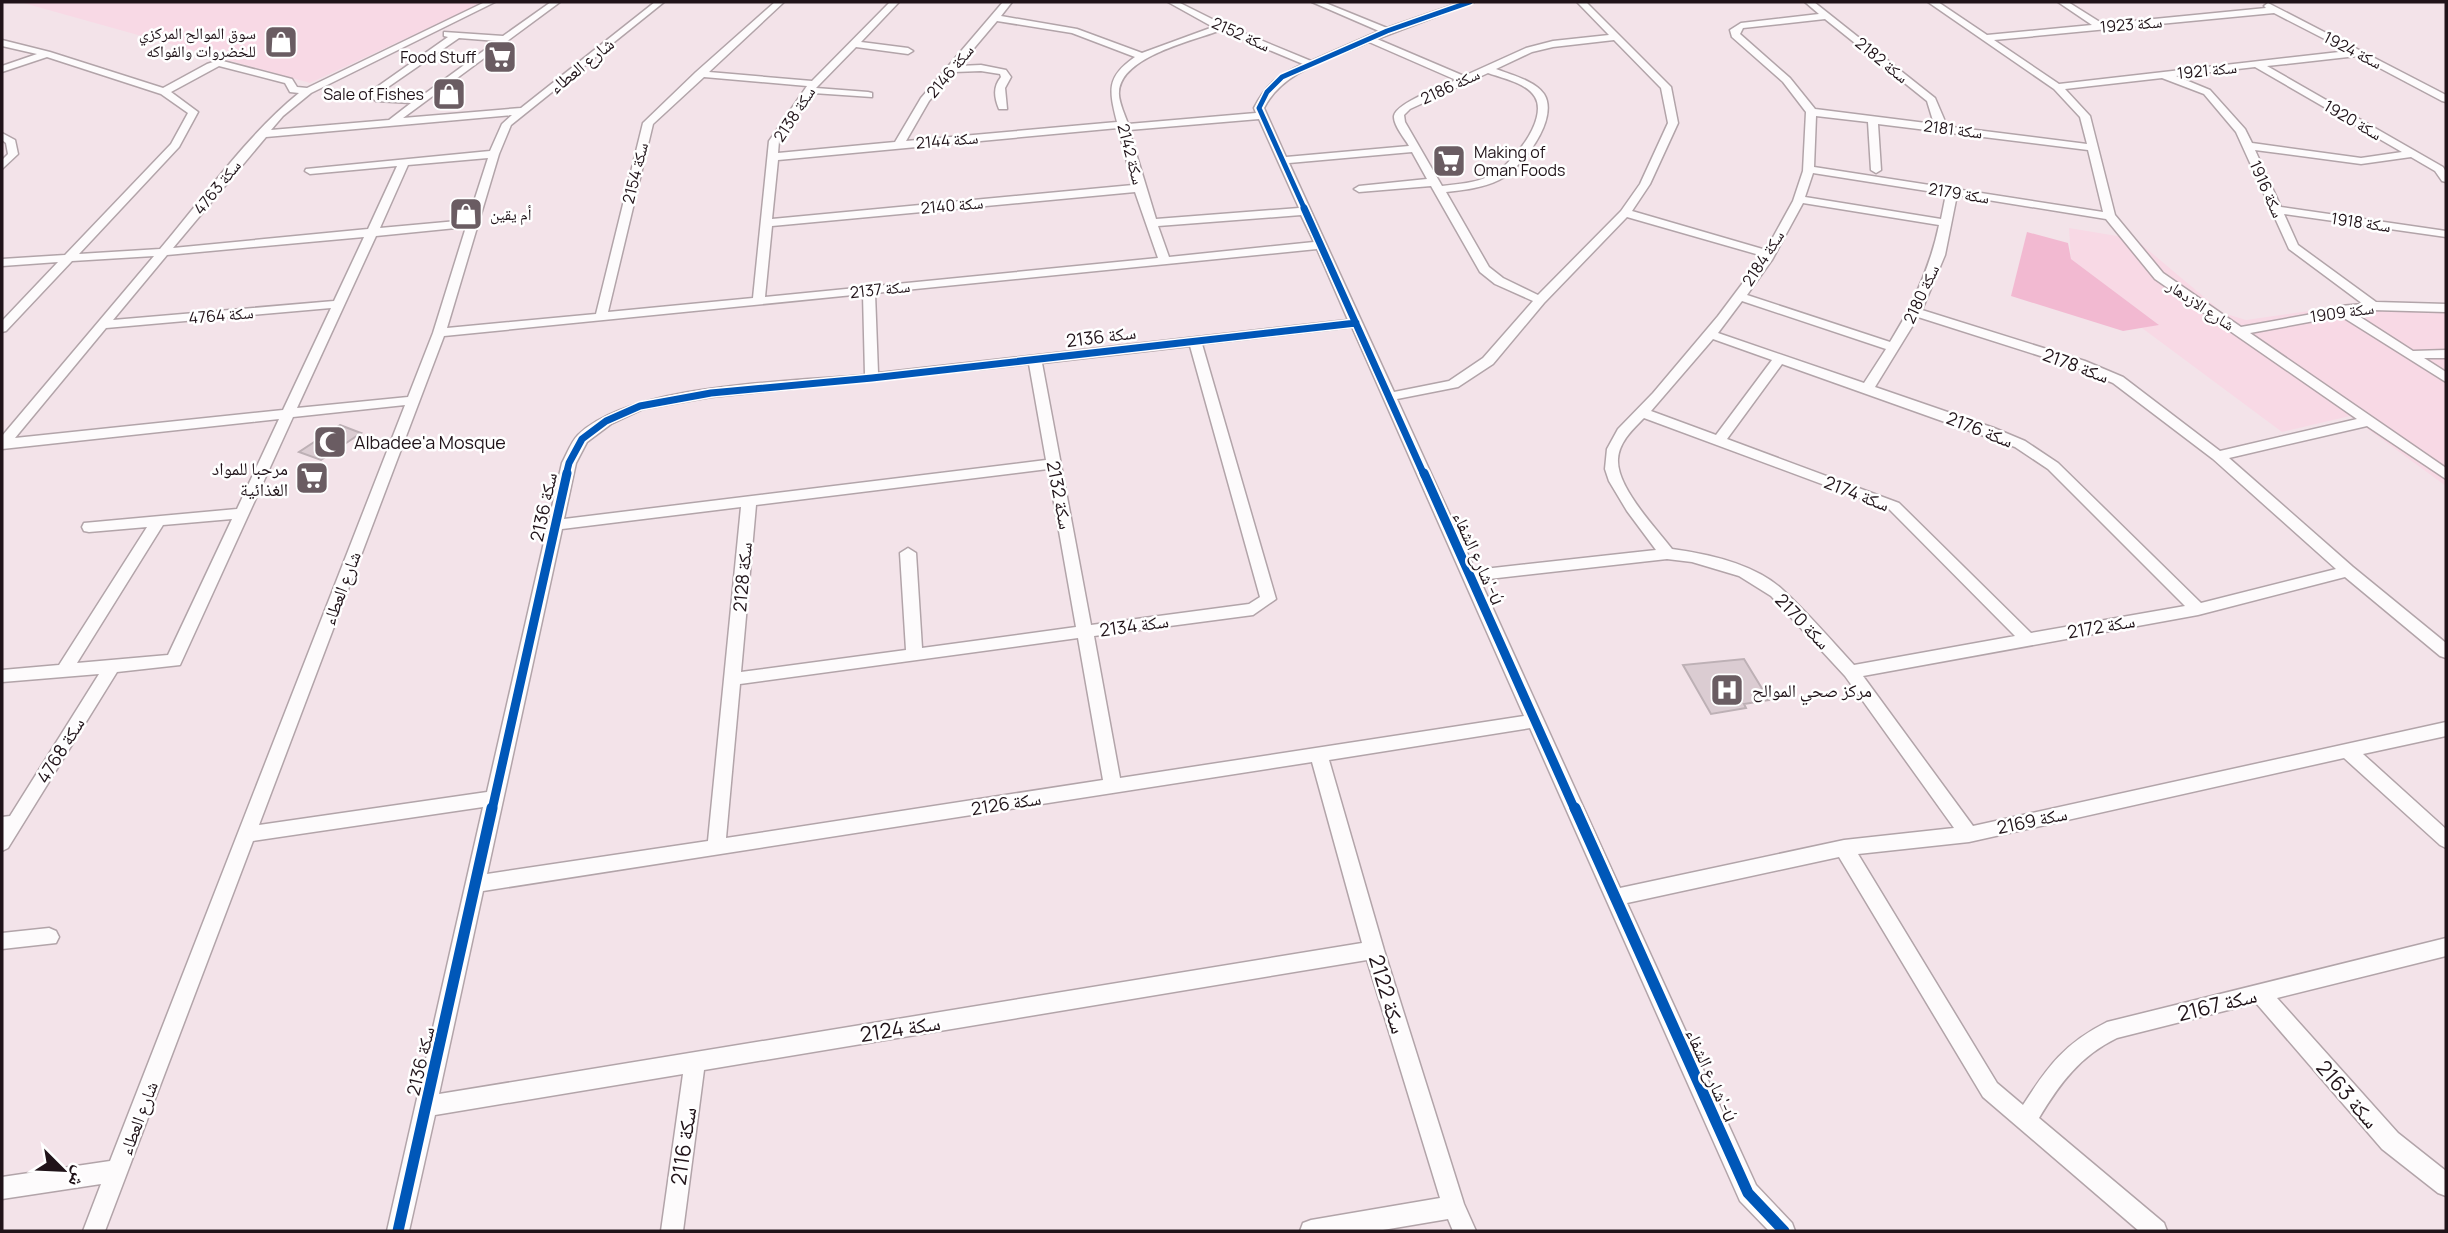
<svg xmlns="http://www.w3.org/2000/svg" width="2448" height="1233" font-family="Manrope,'Noto Naskh Arabic',sans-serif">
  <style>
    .built { fill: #f8d9e5 }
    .green { fill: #f2b9d1 }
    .building { fill: #dbccd2; stroke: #bdb0b5; stroke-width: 2 }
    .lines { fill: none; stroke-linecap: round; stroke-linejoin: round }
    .minor-casing { stroke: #b2a4a9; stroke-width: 3 }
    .minor { fill: #fdfbfc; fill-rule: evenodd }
    .cycleway-far3-casing { stroke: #fff; stroke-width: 8 }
    .cycleway-far2-casing { stroke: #fff; stroke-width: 10 }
    .cycleway-far1-casing { stroke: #fff; stroke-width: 13 }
    .cycleway-casing { stroke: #fff; stroke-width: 16 }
    .cycleway-far3 { stroke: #0057b8; stroke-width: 5 }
    .cycleway-far2 { stroke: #0057b8; stroke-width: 7 }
    .cycleway-far1 { stroke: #0057b8; stroke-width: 9 }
    .cycleway { stroke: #0057b8; stroke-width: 11 }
    .labels { text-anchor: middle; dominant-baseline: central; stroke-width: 5; stroke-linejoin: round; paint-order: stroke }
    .far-street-label { font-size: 16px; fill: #201319; stroke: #fff }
    .far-poi-label { font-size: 16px; fill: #201319; stroke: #fff; text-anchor: end }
    .street-label { font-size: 18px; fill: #201319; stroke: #fff }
    .poi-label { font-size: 18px; fill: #201319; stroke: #fff; text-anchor: start }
    .near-street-label { font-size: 21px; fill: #201319; stroke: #fff }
  </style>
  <rect width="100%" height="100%" fill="#f3e3e9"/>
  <path class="built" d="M20,2H484L310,83Z
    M2069,228L2135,239L2223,313L2246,320L2372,302L2446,305V486L2350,416L2282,432L2142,328L2158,324L2071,259Z"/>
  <path class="green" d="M2027,232L2068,243L2071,259L2159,325L2123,331L2011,296Z"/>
  <path class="building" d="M340,425L361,433L321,460L299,452Z
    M1744,659L1769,700L1744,704L1746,708L1711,714L1683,665Z"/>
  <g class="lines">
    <defs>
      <path id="minor" d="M485,2H495L311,93L283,116L271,130L389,120L411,103L376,101L367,94L448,37L444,36V32L503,36L551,2H560L403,118L521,108L655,2H664L511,125L499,154L447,328L596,314L643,123L696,72L775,2H784L709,72L812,81L890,2H899L861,42L908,48L913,51L908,54L856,47L816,88L868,92L872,93V97L813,93L779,141L778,153L895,142L921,98L1003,2H1012L1001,16L1077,29L1142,53L1213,27L1168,2H1178L1224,25L1311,61L1379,31L1312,2H1323L1387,28L1462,2H1474L1377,39L1464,76L1526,48L1553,41L1609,35L1577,2H1586L1671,87L1678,123L1650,184L1632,211L1766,250L1793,201L1803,171L1806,112L1783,82L1732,37L1730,30L1741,23L1819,14L1805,2H1814L1935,98L1944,119V126L2087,144L2080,117L2054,89L1928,2H1938L1987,35L2092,25L2058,2H2068L2103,24L2266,8L2264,6L2268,3L2446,95V102L2442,101L2357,56L2267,66L2443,167L2446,172V182L2442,181L2435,171L2411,157L2361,164L2255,150L2281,207L2446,231V237L2284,214L2298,245L2376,302L2446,304V312L2373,310L2354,313L2413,351L2446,350V358H2424L2446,372V382L2341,316L2250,333L2446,468V479L2367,426L2229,458L2353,567L2446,643V658L2440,656L2345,577L2198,615L1863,676L1973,826L2446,722V736L2363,754L2446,829V848L2440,845L2344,758L1969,842L1858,854L1997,1083L2023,1105C2048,1066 2065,1043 2107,1022L2446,938V956L2277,998L2398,1133L2446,1171V1196L2438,1193L2382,1149L2256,1003L2117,1038C2080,1056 2060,1083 2039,1118L2164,1223L2167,1231H2139L1983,1097L1839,857L1627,903L1756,1185L1792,1223L1795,1231H1769L1740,1201L1530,728L1329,760L1384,950L1464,1204L1476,1231H1453L1448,1219L1377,1231H1300L1303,1223L1311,1220L1440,1198L1367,960L704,1070L683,1231H661L683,1074L435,1115L409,1231H387L483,807L253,841L105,1231H83L101,1184L2,1199V1177L110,1161L405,405L293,417L180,665L117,672L8,848L2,851V817L10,816L99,674L2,682V670L59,665L147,527L89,532L84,531L82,527L84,523L237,509L279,419L2,449V436L154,256L72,261L6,331L2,332V321L58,262L2,266V259L65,255L171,144L188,113L161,94L47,57L2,72V66L37,54L2,46V40L50,52L163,88L207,64L219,60L292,79L297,87L307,88ZM2274,13L2348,51L2059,84L1994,40ZM1825,19L1927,101L1934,124L1815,109L1790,78L1740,34L1743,28ZM997,21L1072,33L1135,57C1106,77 1109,90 1117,122L906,141L929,101L954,72L981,71L1000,74L1001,77C993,87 994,97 999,109H1007L1005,88L1011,77L1006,70L981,65L959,66ZM1221,30L1303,64C1279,75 1266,84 1254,108L1256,113L1128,124C1125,115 1118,101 1119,92C1121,56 1193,41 1221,30ZM459,38L497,41L419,98L378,94ZM1614,40L1661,88L1668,123L1640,184L1621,211L1538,295L1503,278L1489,267L1446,192C1463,190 1483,188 1499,180C1521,169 1560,119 1544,94C1534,80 1511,75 1496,69L1532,52L1553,47ZM1369,42L1456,80C1443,86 1396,103 1394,116C1393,125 1405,139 1409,146L1286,157L1264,108C1283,70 1332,59 1369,42ZM219,66L285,83L290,92L299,93C248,134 204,197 160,249L79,254L179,147L198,112L171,92ZM2255,67L2402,152L2361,158L2252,143L2245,129L2210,90L2176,76ZM1488,73C1502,78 1527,83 1535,97C1549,120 1510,167 1490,176C1475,183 1458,184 1442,186L1405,122L1404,115L1410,109ZM704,77L807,86L769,141L753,298L608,312L653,124ZM2162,78L2204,94L2236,132L2289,249L2363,304L2340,306L2334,310L2241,327L2163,273L2115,215L2090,116L2065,89ZM512,115L502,124L490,151L306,169L305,171L310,174L397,166L368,229L173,248L266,137ZM1816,116L1868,122L1871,170L1876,173L1881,170L1878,124L2088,150L2103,212L1814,167ZM1259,119L1299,208L1156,219L1129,130ZM1118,128L1133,185L772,219L778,160ZM1412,152L1427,179L1359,186L1354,189L1359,192L1431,186L1480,272L1495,284L1533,301L1483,358L1449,381L1394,392L1289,163ZM488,158L468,220L380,228L408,165ZM1813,173L1946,194L1941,219L1805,197ZM1135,192L1158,258L765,297L772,226ZM1957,195L2106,219L2155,279L2357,419L2220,451L2123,377L2085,361L1922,310L1945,255ZM1803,203L1939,225C1930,268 1913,305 1890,342L1747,295L1772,260ZM1301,215L1314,242L1169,257L1158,226ZM1627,217L1763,256L1718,316L1653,393L1618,429L1607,449L1605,469L1609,481L1627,511L1656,550L1475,570L1397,399L1458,387L1493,364L1544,303ZM466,227L433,333L408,397L297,408L376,236ZM364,237L334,301L113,320L167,255ZM1317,249L1348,320L878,373L875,293ZM863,294L865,375C791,382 632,383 578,435C571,442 567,454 562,463L487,792L259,825L444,336ZM1742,301L1886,349L1864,383L1718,333ZM331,308L283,410L15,438L106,328ZM1918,317L2075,367L2113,383L2213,459L2336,569L2201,603L2058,463L2025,441L1994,428L1875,387ZM1352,327L1524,716L1120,778L1094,636L1253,615L1276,599L1202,344ZM1713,339L1772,360L1716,435L1651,411ZM1190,346L1260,597L1249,604L1091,625L1042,363ZM1029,364L1046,460L564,519L576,463L587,442L611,424L643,409L711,397ZM1782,364L2015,447L2048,469L2185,606L2031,633L1899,503L1727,439ZM1644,418L1889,509L2015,636L1854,665C1831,640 1808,613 1783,590C1755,564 1709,554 1672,549C1656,528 1616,487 1618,459C1619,442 1633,429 1644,418ZM1048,469L1076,627L922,648L916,553L908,548L900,553L906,650L741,672L756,505ZM741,507L708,841L487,874L562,529ZM232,519L168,655L77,663L163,525ZM1667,559L1692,562L1739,576L1771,596L1845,676L1954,828L1844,840L1620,888L1480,580ZM1078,638L1103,780L726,838L740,684ZM1312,762L1362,943L439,1094L483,891Z
        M2,133L15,140L18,154L2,169V160L8,154L6,143L2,140Z
        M49,928L56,931L59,937L56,943L2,949V933Z"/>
    </defs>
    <use href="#minor" class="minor-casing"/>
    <use href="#minor" class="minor"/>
    <defs>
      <path id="cycleway-far3" d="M1305,210L1259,108L1267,92L1282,77L1387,31L1470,2"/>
      <path id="cycleway-far2" d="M1304,208L1424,475
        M566,475L569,463L582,439L606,421L640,406L711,393L872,378L1356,323"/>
      <path id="cycleway-far1" d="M1424,473L1575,810
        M492,810L567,473"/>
      <path id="cycleway" d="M1575,808L1748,1193L1784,1231
        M398,1231L492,808"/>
    </defs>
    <use href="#cycleway-far3" class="cycleway-far3-casing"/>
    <use href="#cycleway-far2" class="cycleway-far2-casing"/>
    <use href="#cycleway-far1" class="cycleway-far1-casing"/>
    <use href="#cycleway" class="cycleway-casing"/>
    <use href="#cycleway-far3" class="cycleway-far3"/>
    <use href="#cycleway-far2" class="cycleway-far2"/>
    <use href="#cycleway-far1" class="cycleway-far1"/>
    <use href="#cycleway" class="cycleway"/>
  </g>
  <defs>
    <symbol id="shop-square" viewBox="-11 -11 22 22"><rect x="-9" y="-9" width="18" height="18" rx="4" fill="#6a5c62" stroke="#fff"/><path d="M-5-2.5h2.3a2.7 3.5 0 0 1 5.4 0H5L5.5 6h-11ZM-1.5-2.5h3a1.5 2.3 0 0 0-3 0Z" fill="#fff"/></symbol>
    <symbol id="supermarket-square" viewBox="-11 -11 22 22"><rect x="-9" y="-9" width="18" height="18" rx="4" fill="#6a5c62" stroke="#fff"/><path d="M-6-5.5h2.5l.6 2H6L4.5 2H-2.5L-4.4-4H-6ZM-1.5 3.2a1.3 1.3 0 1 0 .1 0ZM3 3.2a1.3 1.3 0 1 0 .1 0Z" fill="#fff"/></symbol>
    <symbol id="mosque-square" viewBox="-11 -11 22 22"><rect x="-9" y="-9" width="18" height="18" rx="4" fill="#6a5c62" stroke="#fff"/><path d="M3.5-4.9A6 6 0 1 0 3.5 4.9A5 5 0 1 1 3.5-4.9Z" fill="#fff"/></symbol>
    <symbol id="hospital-square" viewBox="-11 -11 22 22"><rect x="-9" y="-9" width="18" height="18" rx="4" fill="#6a5c62" stroke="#fff"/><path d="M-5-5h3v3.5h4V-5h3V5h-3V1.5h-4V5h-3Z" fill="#fff"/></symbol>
  </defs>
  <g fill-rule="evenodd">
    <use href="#shop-square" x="262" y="23" width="38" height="38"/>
    <use href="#supermarket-square" x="481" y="38" width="38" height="38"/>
    <use href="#shop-square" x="430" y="75" width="38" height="38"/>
    <use href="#supermarket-square" x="1430" y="142" width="38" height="38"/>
    <use href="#shop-square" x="447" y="195" width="38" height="38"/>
    <use href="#mosque-square" x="311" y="423" width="38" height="38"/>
    <use href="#supermarket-square" x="293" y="459" width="38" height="38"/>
    <use href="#hospital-square" x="1708" y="671" width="38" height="38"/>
  </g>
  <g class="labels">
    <g class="far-street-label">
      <text transform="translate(2131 24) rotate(-5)">سكة 1923</text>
      <text transform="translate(1241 34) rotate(24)">سكة 2152</text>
      <text transform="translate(2353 50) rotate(27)">سكة 1924</text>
      <text transform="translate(1882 60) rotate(39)">سكة 2182</text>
      <text transform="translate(2207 70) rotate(-6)">سكة 1921</text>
      <text transform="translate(950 71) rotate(-50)">سكة 2146</text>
      <text transform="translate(1450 86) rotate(-25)">سكة 2186</text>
      <text transform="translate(794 114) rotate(-57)">سكة 2138</text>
      <text transform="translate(2353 120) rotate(30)">سكة 1920</text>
      <text transform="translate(1953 129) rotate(7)">سكة 2181</text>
      <text transform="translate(947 140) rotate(-5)">سكة 2144</text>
      <text transform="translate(1131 154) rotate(75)">سكة 2142</text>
      <text transform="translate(635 173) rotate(-76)">سكة 2154</text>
      <text transform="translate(217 187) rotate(-51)">سكة 4763</text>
      <text transform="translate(2267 189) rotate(66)">سكة 1916</text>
      <text transform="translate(1959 193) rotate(9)">سكة 2179</text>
      <text transform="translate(952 205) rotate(-5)">سكة 2140</text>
      <text transform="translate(2361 222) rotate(8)">سكة 1918</text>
      <text transform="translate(1763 258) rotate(-57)">سكة 2184</text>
      <text transform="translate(880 289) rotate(-6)">سكة 2137</text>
      <text transform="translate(1921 294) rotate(-65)">سكة 2180</text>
      <text transform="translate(2201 305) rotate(34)">شارع الازدهار</text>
      <text transform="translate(2342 312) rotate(-8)">سكة 1909</text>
      <text transform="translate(221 315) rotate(-5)">سكة 4764</text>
    </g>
    <g class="far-poi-label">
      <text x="256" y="33">سوق الموالح المركزي<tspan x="256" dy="18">للخضروات والفواكه</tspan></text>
      <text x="476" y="57">Food Stuff</text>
      <text x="424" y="94">Sale of Fishes</text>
      <text x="1474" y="152" text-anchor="start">Making of<tspan x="1474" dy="18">Oman Foods</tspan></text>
      <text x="490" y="214" text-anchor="start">أم يقين</text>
    </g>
    <g class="street-label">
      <text transform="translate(581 65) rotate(-39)">شارع العطاء</text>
      <text transform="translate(1101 336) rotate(-7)">سكة 2136</text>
      <text transform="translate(2076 365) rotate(20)">سكة 2178</text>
      <text transform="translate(1980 429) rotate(21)">سكة 2176</text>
      <text transform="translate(1857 493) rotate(21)">سكة 2174</text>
      <text transform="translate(1060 495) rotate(79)">سكة 2132</text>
      <text transform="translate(543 507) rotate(-78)">سكة 2136</text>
      <text transform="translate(1479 558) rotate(66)">شارع الشفاء'-ú</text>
      <text transform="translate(742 577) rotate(-85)">سكة 2128</text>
      <text transform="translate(341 588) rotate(-69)">شارع العطاء</text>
      <text transform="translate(1803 621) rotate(46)">سكة 2170</text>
      <text transform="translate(1134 625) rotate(-8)">سكة 2134</text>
      <text transform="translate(2101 626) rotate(-10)">سكة 2172</text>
      <text transform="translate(60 750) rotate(-58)">سكة 4768</text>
      <text transform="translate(1006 803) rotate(-9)">سكة 2126</text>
      <text transform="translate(2032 820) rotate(-12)">سكة 2169</text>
      <text transform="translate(420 1061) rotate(-77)">سكة 2136</text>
      <text transform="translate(1712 1075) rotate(66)">شارع الشفاء'-ú</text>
      <text transform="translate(138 1118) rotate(-69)">شارع العطاء</text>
    </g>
    <g class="poi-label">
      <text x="354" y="442">Albadee'a Mosque</text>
      <text x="288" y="468" text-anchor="end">مرحبا للمواد<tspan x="288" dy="21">الغذائية</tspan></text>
      <text x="1752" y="690">مركز صحي الموالح</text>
    </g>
    <g class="near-street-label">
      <text transform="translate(1388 994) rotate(73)">سكة 2122</text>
      <text transform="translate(2217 1004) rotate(-14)">سكة 2167</text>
      <text transform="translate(900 1028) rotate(-9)">سكة 2124</text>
      <text transform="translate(2348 1094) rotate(49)">سكة 2163</text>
      <text transform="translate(683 1146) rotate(-82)">سكة 2116</text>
    </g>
  </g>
  <rect width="2448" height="1233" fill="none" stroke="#201319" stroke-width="7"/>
  <g transform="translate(63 1170) rotate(114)" stroke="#ffffff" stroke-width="5" paint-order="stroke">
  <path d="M0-5L12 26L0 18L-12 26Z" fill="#201319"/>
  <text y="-10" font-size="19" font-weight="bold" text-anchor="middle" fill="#201319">ش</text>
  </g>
</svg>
